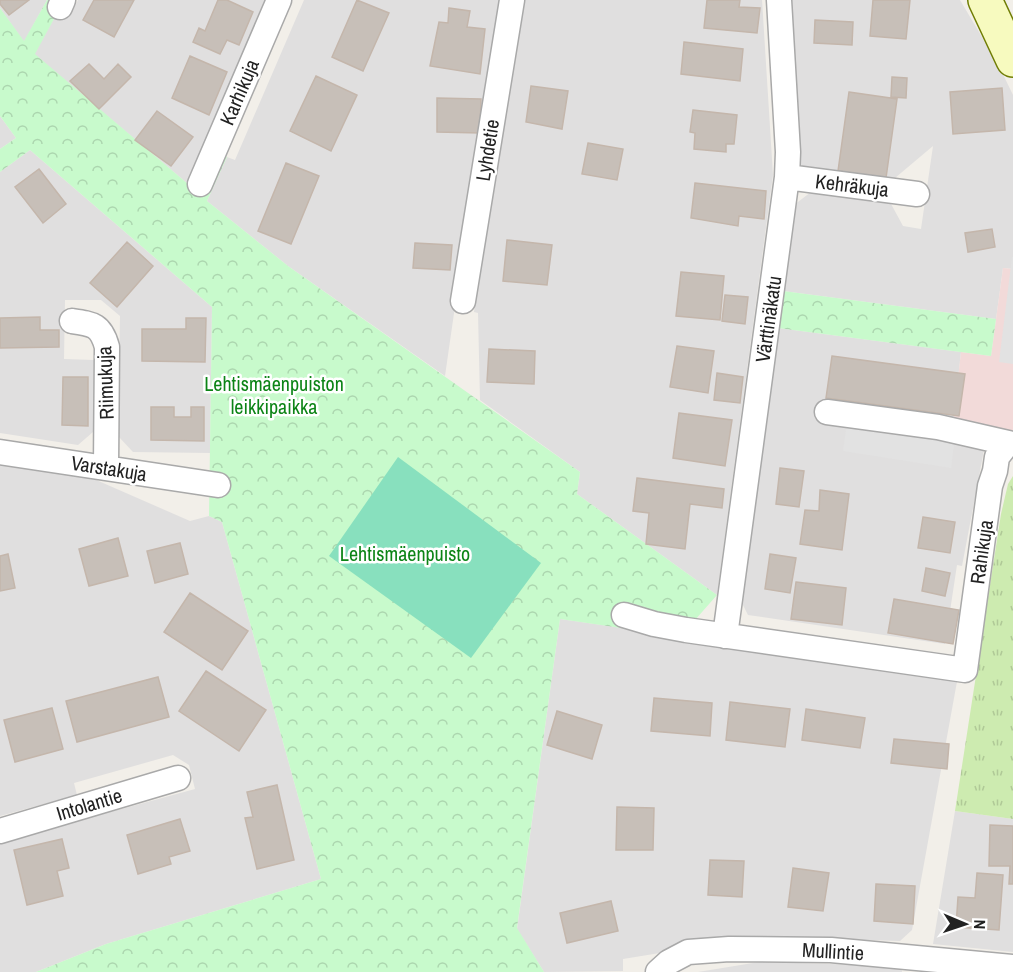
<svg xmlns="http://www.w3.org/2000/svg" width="1013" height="972" font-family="'Archivo Narrow',sans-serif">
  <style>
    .residential { fill: #e0dfdf }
    .commercial { fill: #f2dad9 }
    .grass { fill: url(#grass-tufts) }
    .park { fill: url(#park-crowns) }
    .pitch { fill: #88e0be }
    .parking { fill: #e2e2e2 }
    .building { fill: #c7bfb8; stroke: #c4b6ab; stroke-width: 1.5 }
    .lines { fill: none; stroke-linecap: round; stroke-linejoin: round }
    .street-casing { stroke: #a9a9a9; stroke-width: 27 }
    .secondary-casing { stroke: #707d05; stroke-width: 36 }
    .street { stroke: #fff; stroke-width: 24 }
    .secondary { stroke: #f7fabf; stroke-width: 33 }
    .labels { text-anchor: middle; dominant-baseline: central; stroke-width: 5; stroke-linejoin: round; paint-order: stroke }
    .street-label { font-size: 20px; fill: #222; stroke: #fff }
    .park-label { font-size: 20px; fill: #0c8416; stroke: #fff }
  </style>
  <defs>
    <pattern id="grass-tufts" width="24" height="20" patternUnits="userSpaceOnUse" patternTransform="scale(1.5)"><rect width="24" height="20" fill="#cdebb0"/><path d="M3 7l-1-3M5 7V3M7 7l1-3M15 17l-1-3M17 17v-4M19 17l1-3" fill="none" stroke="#b0c997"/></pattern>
    <pattern id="park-crowns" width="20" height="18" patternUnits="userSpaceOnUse" patternTransform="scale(1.5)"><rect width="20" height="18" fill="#c8facc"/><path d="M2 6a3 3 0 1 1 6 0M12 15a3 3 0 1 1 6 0" fill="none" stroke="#acd6af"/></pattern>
  </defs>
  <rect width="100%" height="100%" fill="#f2efe9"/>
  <path class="residential" d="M0,0H47L24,42L0,8Z
    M78,0H267L188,184L34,54L62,4L73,10Z
    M304,0H499L445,376L288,266L207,201L227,157L235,160Z
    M517,0H762L773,175L717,595L577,494L580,472L480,400L478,313L474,312Z
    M787,0H960L998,64L1013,95V269L1003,268L996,319L783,291L794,205L811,192L890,202L903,226L921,229L933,146L895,178L797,165Z
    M0,116L16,138L0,149Z
    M30,150L212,307L210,453L133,452L118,436L120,316L101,300H65L64,359L94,360L93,432L78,445L0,433V172Z
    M778,328L961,352L952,432L987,434L962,566L957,565L945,644L748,615L741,601Z
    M0,464L94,479L190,521L209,516L222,522L321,879L106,944L36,972H0V842L195,789L189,765L173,755L74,783L77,795L0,816Z
    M560,619L958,676L912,930L900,941L758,937L623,959V971L544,972L517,929Z
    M955,811L1013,819V952L933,944Z
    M759,962L901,966L902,972H698Z"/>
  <path class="commercial" d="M1003,268L1013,269V435L952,432L961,352L991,356Z"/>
  <path class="grass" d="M1013,476V819L955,811L1001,514L1008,484Z"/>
  <path class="park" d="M47,0H54L62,4L35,54L188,184L204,147L227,157L207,201L288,266L580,472L577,494L717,595L695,620L631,611L628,629L560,619L517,928L544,972H36L106,944L321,879L222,522L209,516L212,307L30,150L0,172V149L16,138L0,116V8L24,41Z
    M783,291L996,319L991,356L778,328Z"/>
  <path class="pitch" d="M398,457L541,563L471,658L329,556Z"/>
  <path class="parking" d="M1012,257H1013V364L999,362Z
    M848,414L956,430L951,468L843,451Z"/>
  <path class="building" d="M0,0H29L9,15L0,4Z
    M94,0H134L114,37L83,20Z
    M218,0H227L253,12L239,45L227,40L220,54L193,42L199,28L205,31Z
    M357,0L389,13L363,71L332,57Z
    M707,0H740L739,7L760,8L757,33L704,28Z
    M873,0H910L906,39L870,36Z
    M449,8L470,11L467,27L485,29L480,74L430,66L439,22L448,23Z
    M815,20L853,22L852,45L814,43Z
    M684,42L743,49L740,81L681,74Z
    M190,56L227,72L209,115L172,98Z
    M89,64L104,79L118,64L131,77L99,109L70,81Z
    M316,76L357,95L331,151L290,131Z
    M892,77L907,78L906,98L891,97Z
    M531,86L568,91L562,129L526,122Z
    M1002,88L1005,130L953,134L950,92Z
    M849,92L897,99L886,178L838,171Z
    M437,98L481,99L480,133L437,132Z
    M693,110L737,115L734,144H726V152L694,149L695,133L690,132Z
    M157,111L193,137L171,166L135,140Z
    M588,143L623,149L617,180L582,174Z
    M286,163L319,176L291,244L258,231Z
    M39,169L66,204L43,223L15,187Z
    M695,183L766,191L764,219L739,216L738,226L691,218Z
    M992,229L995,247L968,252L965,233Z
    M507,240L552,245L547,285L503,281Z
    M127,242L153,266L117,307L90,283Z
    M415,243L452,245L450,270L413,268Z
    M681,272L724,276L720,320L676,316Z
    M725,295L748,297L745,324L722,321Z
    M40,317V330H59V347L0,348V318Z
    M186,318H206L205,362L142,361V329H186Z
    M677,346L714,351L708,393L670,387Z
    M489,349L535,351L534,384L487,382Z
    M832,356L965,374L959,416L826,398Z
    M717,373L743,377L740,403L714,400Z
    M63,377H88V426L62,425Z
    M151,407H174V417H191V407H204V441L151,440Z
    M679,413L732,420L725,466L673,458Z
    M780,468L804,471L799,507L776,504Z
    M637,478L724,489L722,508L690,504L685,549L646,544L649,513L633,511Z
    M820,490L849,494L842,550L800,544L805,510L819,511Z
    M923,517L955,522L950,553L918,548Z
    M118,538L128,576L89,586L79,549Z
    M180,543L188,574L155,583L147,551Z
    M8,554L15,588L0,591V556Z
    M770,554L796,558L790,593L765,589Z
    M926,568L950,573L945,596L922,591Z
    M796,582L846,588L842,625L791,619Z
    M190,593L248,631L222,670L164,632Z
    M894,599L959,610L953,644L888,633Z
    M206,671L266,710L239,751L179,711Z
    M158,677L169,717L77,742L66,701Z
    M654,698L712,703L710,736L651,731Z
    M730,702L790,709L785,747L726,740Z
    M52,708L63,749L15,762L4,720Z
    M806,709L865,718L860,748L802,740Z
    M557,711L602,725L592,759L547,745Z
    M894,739L949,744L947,769L891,763Z
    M277,785L294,860L257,869L245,818L253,817L247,792Z
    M617,807L654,808L653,850H616Z
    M180,819L190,851L169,857L171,864L138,874L127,835Z
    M990,825L1013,826V884H1009L1010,866H989Z
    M62,839L69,868L57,871L63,896L27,905L14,850Z
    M710,860L744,861L742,897L708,895Z
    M793,868L829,873L823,911L788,907Z
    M977,873L1003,875L999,930L956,927L958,897L975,898Z
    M876,884L915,886L913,924L874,921Z
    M611,901L618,931L567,943L560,913Z"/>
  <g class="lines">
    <defs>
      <path id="street" d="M60,7L63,0
        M787,177L917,194
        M200,184L279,0
        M463,301L512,0
        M72,321C93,324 101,325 107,347L106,467
        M827,412L938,427L1008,443
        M0,452L218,485
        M624,615L654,624L686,630L965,670L990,486L995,471L997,457L1008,443L1013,444
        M725,636L787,177L788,152L779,0
        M0,831L178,778
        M658,972L669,962L688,952L729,949L831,950L1013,967"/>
      <path id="secondary" d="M985,0L1013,60"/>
    </defs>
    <use href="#street" class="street-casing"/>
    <use href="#secondary" class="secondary-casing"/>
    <use href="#street" class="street"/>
    <use href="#secondary" class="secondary"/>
  </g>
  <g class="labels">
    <g class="street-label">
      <text transform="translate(239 92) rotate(-67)">Karhikuja</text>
      <text transform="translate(487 150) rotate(-81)">Lyhdetie</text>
      <text transform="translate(852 185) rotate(7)">Kehräkuja</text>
      <text transform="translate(768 319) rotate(-82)">Värttinäkatu</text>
      <text transform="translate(105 383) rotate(-92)">Riimukuja</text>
      <text transform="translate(109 468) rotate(9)">Varstakuja</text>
      <text transform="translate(981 552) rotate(-82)">Rahikuja</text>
      <text transform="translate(89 804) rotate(-17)">Intolantie</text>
      <text transform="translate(833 951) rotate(3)">Mullintie</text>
    </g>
    <g class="park-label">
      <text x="274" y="383">Lehtismäenpuiston<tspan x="274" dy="23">leikkipaikka</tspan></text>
      <text x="405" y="553">Lehtismäenpuisto</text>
    </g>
  </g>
  <g transform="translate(965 924) rotate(92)" stroke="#ffffff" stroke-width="4.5" paint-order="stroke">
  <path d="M0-4.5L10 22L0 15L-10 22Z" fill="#222222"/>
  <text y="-9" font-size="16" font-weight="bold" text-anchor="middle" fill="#222222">N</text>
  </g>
</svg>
